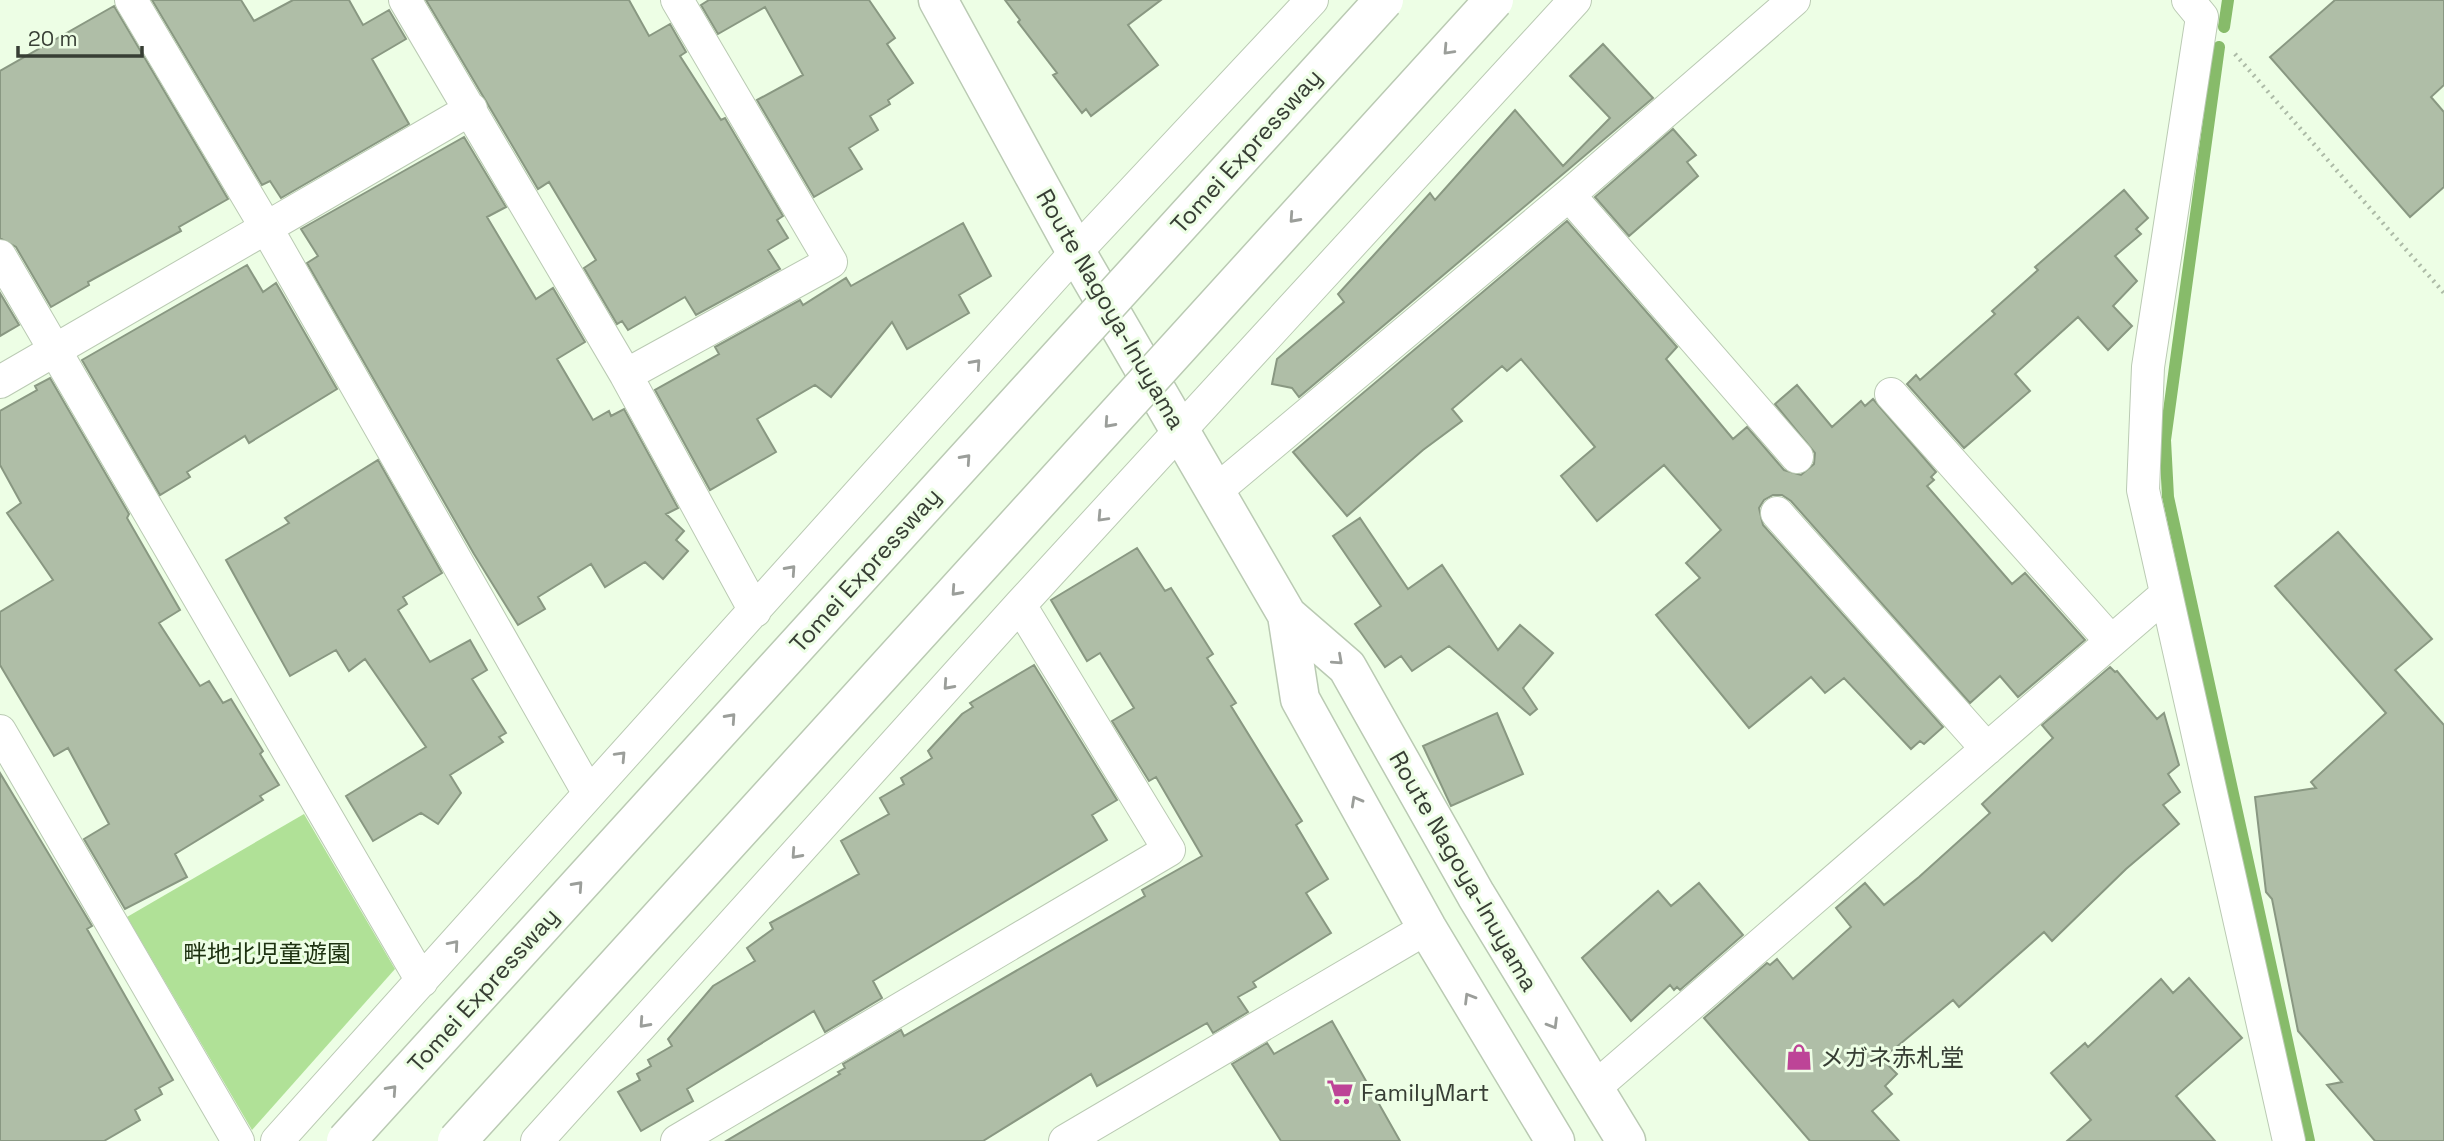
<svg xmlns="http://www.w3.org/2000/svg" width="2444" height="1141" font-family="'Space Grotesk','Noto Sans JP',sans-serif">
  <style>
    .green { fill: #b0e197 }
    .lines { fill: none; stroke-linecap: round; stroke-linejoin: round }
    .stream { stroke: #87bb6a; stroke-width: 12 }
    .building { fill: #afbea7; stroke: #899882; stroke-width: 2 }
    .street-casing { stroke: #bacab3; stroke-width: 34 }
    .secondary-casing { stroke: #bacab3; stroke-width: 41 }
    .path { stroke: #adbba7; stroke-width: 4.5; stroke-dasharray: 2 5; stroke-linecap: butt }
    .street { stroke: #fff; stroke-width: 32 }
    .secondary { stroke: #fff; stroke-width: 38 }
    .highway-bridge-casing { stroke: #bacab3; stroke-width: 41; stroke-linecap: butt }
    .highway-bridge { stroke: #fff; stroke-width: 38 }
    .oneway { stroke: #9b9e9a }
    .labels { text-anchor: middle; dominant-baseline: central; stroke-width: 6; stroke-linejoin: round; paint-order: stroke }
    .street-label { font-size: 24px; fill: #373e34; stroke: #edfee5 }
    .park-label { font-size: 24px; fill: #1d3210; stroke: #edfee5 }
    .poi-label { font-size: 24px; fill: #373e34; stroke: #edfee5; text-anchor: start }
  </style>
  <rect width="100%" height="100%" fill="#edfee5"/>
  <path class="green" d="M304,814L395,969L252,1130L127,917Z"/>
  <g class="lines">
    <path class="stream" d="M2224,27L2228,0
      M2219,47L2165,440L2168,497L2309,1141"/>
  </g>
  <path class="building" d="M152,0H241L254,21L293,0H349L363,25L389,10L406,39L372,59L409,124L281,198L270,181L262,185Z
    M426,0H629L649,36L670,24L686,52L680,56L721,120L725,118L783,216L777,220L788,238L768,250L780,269L696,315L685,297L628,330L622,321L617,324L584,268L596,260L549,182L538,189Z
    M709,0H869L895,38L887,44L913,83L888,100L890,104L870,116L878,130L849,148L862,169L814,197L757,100L803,75L765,7L718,34L701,5Z
    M1005,0H1161L1128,25L1158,65L1091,116L1086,109L1082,113L1053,75L1057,73L1018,22L1020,20Z
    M2335,0H2444V85L2431,97L2444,112V187L2410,217L2270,57Z
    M114,6L228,199L179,227L181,231L88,282L89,285L51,307L16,247L0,238V71Z
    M1603,44L1653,98L1299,397L1292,388L1272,384L1277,359L1344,302L1338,294L1373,256L1430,193L1435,200L1515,110L1563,166L1610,118L1570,76Z
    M1673,129L1696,155L1687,162L1698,176L1629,236L1595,197Z
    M464,137L506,207L487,217L536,299L553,288L585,342L557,359L593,420L609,411L611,416L624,409L678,508L666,514L684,531L676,540L688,551L663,579L645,562L605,587L591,564L538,597L545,609L518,625L474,554L307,263L318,256L301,229Z
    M2124,190L2148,218L2136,229L2141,234L2115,256L2137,281L2113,306L2132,326L2108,350L2078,317L2015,374L2030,391L1964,448L1907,384L1916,375L1920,380L1995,314L1992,311L2038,270L2035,267Z
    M1567,221L1677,347L1666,359L1733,439L1747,427L1784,470L1801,475L1814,464L1815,453L1775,404L1797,385L1832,427L1861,401L1865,406L1873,399L1936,472L1931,477L1934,480L1927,486L2012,584L2025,573L2085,640L2018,697L2000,676L1970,703L1791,501L1782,495H1773L1764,500L1759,508L1763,525L1943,727L1924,744L1920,741L1911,749L1844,678L1825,693L1811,677L1749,728L1656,615L1700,578L1686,563L1721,530L1664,465L1597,521L1561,476L1595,447L1521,359L1507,371L1502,366L1452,409L1462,421L1423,450L1347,516L1293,452Z
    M963,223L991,276L959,295L969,313L907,349L892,322L831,397L815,385L757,419L776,452L710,490L655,390L719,354L715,347L800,300L803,305L846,278L851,286Z
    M247,265L263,292L276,283L337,389L249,443L245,436L187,472L190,477L160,495L82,360Z
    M0,293L19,325L0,336Z
    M50,378L129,514L127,518L180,610L159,623L200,686L209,681L223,703L231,699L263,751L260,754L279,785L260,796L263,800L175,854L187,877L125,909L84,839L109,824L68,748L54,756L0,665V612L53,580L7,513L21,503L0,465V411L37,390L35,386Z
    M378,460L442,573L403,597L407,604L398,610L430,662L470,640L487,670L472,679L506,733L499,737L503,742L450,775L461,793L438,824L421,813L373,841L346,796L426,747L365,659L349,671L336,650L290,676L226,560L289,523L285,518Z
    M1360,518L1408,589L1442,565L1498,650L1520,625L1553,653L1523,688L1537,709L1530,715L1449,646L1412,671L1401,656L1385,667L1355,624L1381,606L1333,536Z
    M2338,532L2432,639L2395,670L2444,725V1141H2375L2327,1085L2342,1082L2298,1031L2272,899L2266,892L2255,797L2316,788L2311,782L2386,713L2275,586Z
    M1137,548L1165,591L1171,588L1213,654L1207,658L1236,703L1231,706L1302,821L1296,825L1328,879L1306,893L1331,933L1253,982L1256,987L1238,997L1248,1012L1213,1033L1207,1023L1097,1086L1091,1074L983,1141H726L840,1074L838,1072L845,1068L843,1064L901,1030L904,1036L1145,896L1142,890L1202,856L1156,777L1149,781L1112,721L1134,708L1100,653L1087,661L1051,600Z
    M1034,665L1117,800L1092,815L1107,840L873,981L882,998L825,1032L814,1011L687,1089L693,1101L641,1131L618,1092L640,1080L637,1074L651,1066L648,1060L672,1046L668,1039L713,986L755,961L747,948L773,929L770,923L859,874L841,841L889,814L880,798L904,784L901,778L932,758L928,751L962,714L973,707L970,703Z
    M2110,667L2115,672L2117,671L2157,719L2164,713L2179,765L2168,774L2180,792L2163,805L2179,824L2126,869L2052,941L2044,932L1959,1007L1953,1000L1882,1059L1897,1074L1885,1086L1892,1094L1872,1111L1899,1141H1810L1704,1018L1767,963L1770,965L1777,959L1793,979L1851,927L1836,908L1865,883L1884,905L1919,877L1990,813L1982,804L2053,738L2042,725Z
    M1497,713L1523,774L1451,806L1423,746Z
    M0,773L92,926L87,929L173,1080L159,1088L162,1094L135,1110L140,1120L104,1141H0Z
    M1699,883L1743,935L1680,990L1677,987L1674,990L1670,985L1631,1021L1582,958L1658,891L1671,906Z
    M2189,978L2242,1038L2176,1096L2215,1141H2067L2091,1120L2051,1073L2085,1043L2088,1047L2161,979L2173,993Z
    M1332,1021L1400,1141H1281L1232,1064L1267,1043L1274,1054Z"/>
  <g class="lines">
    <defs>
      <path id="street" d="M131,0L267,229L588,792
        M405,0L626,375L755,611
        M2188,0L2202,17L2148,367L2143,490L2289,1141
        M1569,195L1797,457
        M0,256L422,981
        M626,375L831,262L677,0
        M0,382L471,109
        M1891,394L2111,641
        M1217,490L1569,195L1794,0
        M1777,513L1987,749
        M0,731L238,1141
        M1592,1090L2165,595
        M277,1141L1076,252L1312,0
        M537,1141L1020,605L1575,0
        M677,1141L1169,850L1020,605
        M1065,1141L1427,928"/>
      <path id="secondary" d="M938,0L1076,252L1287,615L1347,667L1476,895L1626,1141
        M1287,615L1300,699L1427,928L1555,1141"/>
    </defs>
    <use href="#street" class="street-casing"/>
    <use href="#secondary" class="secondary-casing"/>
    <path class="path" d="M2235,54L2444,293"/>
    <use href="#street" class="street"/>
    <use href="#secondary" class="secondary"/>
    <defs>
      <path id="highway-bridge" d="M346,1141L1384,0
        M457,1141L1494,0"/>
    </defs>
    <use href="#highway-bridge" class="highway-bridge-casing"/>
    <use href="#highway-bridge" class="highway-bridge"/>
  </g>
  <defs><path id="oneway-chevron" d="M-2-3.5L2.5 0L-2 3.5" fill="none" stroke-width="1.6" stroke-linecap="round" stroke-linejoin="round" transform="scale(1.75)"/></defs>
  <g class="oneway">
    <use href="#oneway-chevron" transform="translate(1448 50) rotate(133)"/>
    <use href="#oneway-chevron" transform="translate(1294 218) rotate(132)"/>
    <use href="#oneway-chevron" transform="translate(976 364) rotate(-48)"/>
    <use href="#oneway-chevron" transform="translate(1109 423) rotate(132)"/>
    <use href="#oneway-chevron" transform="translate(966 459) rotate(-48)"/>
    <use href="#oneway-chevron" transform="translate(1102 517) rotate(133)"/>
    <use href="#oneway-chevron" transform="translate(791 570) rotate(-48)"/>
    <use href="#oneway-chevron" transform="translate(956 591) rotate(132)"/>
    <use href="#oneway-chevron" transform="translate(1338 660) rotate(42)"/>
    <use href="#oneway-chevron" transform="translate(948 685) rotate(132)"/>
    <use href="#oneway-chevron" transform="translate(731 718) rotate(-48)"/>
    <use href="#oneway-chevron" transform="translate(621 756) rotate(-47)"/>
    <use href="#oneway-chevron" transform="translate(1356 801) rotate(-119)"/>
    <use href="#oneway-chevron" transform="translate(796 854) rotate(132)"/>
    <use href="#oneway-chevron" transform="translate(578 886) rotate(-48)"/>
    <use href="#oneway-chevron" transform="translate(454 945) rotate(-49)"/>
    <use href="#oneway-chevron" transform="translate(1469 998) rotate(-121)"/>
    <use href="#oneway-chevron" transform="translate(644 1023) rotate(132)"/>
    <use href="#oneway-chevron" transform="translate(1553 1024) rotate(59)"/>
    <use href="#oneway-chevron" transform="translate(392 1090) rotate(-48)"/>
  </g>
  <defs>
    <symbol id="shop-bare" viewBox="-9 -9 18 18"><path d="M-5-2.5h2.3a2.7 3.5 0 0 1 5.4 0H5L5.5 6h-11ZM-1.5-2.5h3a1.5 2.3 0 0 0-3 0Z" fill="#bd4497" stroke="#edfee5" stroke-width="2.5" paint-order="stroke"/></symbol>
    <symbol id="supermarket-bare" viewBox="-9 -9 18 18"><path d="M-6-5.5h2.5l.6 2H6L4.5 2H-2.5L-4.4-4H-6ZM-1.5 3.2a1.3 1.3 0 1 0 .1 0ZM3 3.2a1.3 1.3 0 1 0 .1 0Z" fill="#bd4497" stroke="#edfee5" stroke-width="2.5" paint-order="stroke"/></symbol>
  </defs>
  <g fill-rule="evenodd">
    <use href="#shop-bare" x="1780" y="1038" width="38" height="38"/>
    <use href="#supermarket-bare" x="1321" y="1073" width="38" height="38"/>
  </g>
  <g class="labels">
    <g class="street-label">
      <text transform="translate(1246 151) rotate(-48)">Tomei Expressway</text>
      <text transform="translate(1111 309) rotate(60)">Route Nagoya-Inuyama</text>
      <text transform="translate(865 570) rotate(-48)">Tomei Expressway</text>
      <text transform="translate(1464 871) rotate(60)">Route Nagoya-Inuyama</text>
      <text transform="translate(483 990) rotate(-48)">Tomei Expressway</text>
    </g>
    <g class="park-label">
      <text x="267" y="953">畔地北児童遊園</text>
    </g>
    <g class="poi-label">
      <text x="1820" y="1057">メガネ赤札堂</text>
      <text x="1361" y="1092">FamilyMart</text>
    </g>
  </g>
  <path d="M18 46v10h124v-10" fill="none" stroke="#373e34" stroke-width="3.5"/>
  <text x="28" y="46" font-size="21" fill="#373e34" stroke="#edfee5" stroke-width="5" paint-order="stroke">20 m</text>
</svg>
